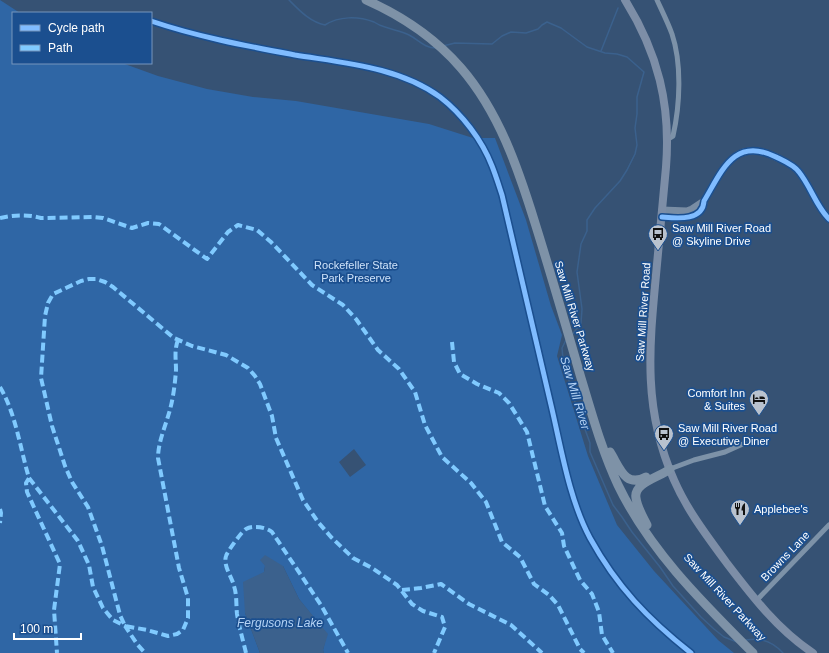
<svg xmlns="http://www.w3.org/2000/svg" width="829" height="653" font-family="Helvetica,sans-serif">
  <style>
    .green { fill: #2f66a5; fill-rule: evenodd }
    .water { fill: #3b618d }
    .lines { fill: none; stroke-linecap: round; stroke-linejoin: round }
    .stream { stroke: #3b618d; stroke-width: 1.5 }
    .street { stroke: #7d92a8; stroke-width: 5 }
    .secondary { stroke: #798da4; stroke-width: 7 }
    .primary { stroke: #7d8ea7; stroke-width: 8 }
    .highway { stroke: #7e92a7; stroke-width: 9 }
    .quiet { stroke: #80caff; stroke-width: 4; stroke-dasharray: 8 4; stroke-linecap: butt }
    .cycleway-casing { stroke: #1b4f8f; stroke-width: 8 }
    .cycleway { stroke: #80bcff; stroke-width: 5 }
    .labels { text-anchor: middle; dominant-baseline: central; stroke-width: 3.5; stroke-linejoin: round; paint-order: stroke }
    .poi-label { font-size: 11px; fill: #fff; stroke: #1b4f8f; text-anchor: start }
    .park-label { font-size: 11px; fill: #cfe3fa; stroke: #1b4f8f }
    .street-label { font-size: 11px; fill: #fff; stroke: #1b4f8f }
    .water-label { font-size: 12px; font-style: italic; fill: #b5d3f5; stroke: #1b4f8f }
  </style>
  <rect width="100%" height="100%" fill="#365274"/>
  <path class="green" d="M0,0L20,13H13V63H122L158,76L207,89L253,97L296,101L429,124L473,138H495L526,220L551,306L562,335L557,356L588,456L617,525L654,571L718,640L734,653H324L323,650L327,634L299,599L283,566H265L264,572L245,613L260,653H0ZM354,449L366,465L350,477L339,462Z"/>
  <path class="water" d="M265,555L283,566L299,599L328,634L323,650L324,653H260L245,613L243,582L264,572L265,566L260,560Z"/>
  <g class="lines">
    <path class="stream" d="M289,0C300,11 310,22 325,25C339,16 358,16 374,22C377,24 381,26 385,27C393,30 401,31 409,35C419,40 424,48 436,48
      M443,46L455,43L492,44L502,36L511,32L526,33L538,29L542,25L547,22L561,28L587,47L605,53L617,54L627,57L644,72L637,97V114L635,128L637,145L635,154L627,170L620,181L595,208L587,220V231L581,244L577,272L582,309L581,323L572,335
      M601,51L618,8
      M566,340L562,348L563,359L575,402L590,443V452L613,505L622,517L632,532L660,567L673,586L701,617L714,629L724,637L737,642
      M746,640C761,637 773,642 783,653"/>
    <path class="street" d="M657,0C662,11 668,23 672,34C682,64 680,105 673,136L668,139
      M670,469L694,460L725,452L745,443
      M756,601L829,525"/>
    <path class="secondary" d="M662,210L687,211L692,209L704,201
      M662,217C675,218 703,222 704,201C722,171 734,136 776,157C784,161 794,165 799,172C811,187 816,206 829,219"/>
    <path class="primary" d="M625,0C658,53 671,105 666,167C663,203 659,239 656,275C649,349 643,410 674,480C687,510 707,536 726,562C752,596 777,629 813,653"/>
    <path class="highway" d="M366,0C402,16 435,38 461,68C499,112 518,168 535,223C551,274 566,326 581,378C592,414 602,451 618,485C649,550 703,603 753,653
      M610,452C620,468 625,488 646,477
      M647,525C643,517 637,507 636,498C633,483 660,477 670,469"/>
    <path class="quiet" d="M0,218C13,215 28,214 41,218L94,217L103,218L132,228L148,223L159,224L207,259L228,232L238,225L257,230L271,242L312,285L343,305L356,319L378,350L399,369L415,392L425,425L442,457L471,483L486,502L502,542L520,557L534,584L549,595L558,605L580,649L584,653
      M178,340C174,350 176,360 176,370C175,384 173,400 169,413C165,427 158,443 158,458L179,568L188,598V618L183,630L177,634L168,636L147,630L125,626L120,615L102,546L88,507L72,482L65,466L52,426L41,378L45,316L48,303L53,294L81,281L89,279H96L105,282L113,287L174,338L192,346L226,355L248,368L255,376L260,384L272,416L276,438L303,500L318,522L331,537L353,558L372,568L397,585L412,604L423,611L442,617L445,627L434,653
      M452,342L454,362L460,374L477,384L499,393L509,403L527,432L545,506L562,533L564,546L580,580L592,594L599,612L602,635L613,653
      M0,387C16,414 20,448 29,478L26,483L27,492L60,564L54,610L57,653
      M29,478L78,541L89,565L93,587L103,608L113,620L125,626L137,644L145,653
      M0,509L1,513L0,523
      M402,590L421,588L441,584L469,604L511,625L542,653
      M246,653C243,640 239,627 237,614C236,605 237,595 234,586C232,577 223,566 226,556C227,552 242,531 246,529C253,525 266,527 272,532L321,605L348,653"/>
    <defs>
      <path id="cycleway" d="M151,21C198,37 247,46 295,55C344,63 399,67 440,97C462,114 482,140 492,166C496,176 499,186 502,195C518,265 534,335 551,405C561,447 569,499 590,538C617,587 648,619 691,653
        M662,217C675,218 703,222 704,201C722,171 734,136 776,157C784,161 794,165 799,172C811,187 816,206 829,219"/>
    </defs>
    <use href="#cycleway" class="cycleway-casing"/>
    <use href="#cycleway" class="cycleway"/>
  </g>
  <defs>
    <symbol id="bus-pin" viewBox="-11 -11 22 30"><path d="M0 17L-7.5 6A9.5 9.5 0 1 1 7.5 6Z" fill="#b9c2ce" stroke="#1b4f8f"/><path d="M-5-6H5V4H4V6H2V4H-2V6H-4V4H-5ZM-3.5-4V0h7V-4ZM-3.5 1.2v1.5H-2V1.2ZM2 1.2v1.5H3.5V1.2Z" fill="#111"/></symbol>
    <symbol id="hotel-pin" viewBox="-11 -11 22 30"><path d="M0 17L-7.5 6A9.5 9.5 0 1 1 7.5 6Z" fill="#b9c2ce" stroke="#1b4f8f"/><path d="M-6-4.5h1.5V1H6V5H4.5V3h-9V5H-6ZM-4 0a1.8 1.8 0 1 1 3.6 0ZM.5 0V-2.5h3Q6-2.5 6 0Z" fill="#111"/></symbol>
    <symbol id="restaurant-pin" viewBox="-11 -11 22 30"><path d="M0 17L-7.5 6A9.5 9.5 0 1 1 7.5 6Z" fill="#b9c2ce" stroke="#1b4f8f"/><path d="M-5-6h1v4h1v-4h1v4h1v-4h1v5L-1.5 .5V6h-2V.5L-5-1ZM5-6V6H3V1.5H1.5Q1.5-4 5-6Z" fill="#111"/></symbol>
  </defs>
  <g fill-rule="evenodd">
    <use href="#bus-pin" x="647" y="223" width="22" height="30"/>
    <use href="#hotel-pin" x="748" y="388" width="22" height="30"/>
    <use href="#bus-pin" x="653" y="423" width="22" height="30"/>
    <use href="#restaurant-pin" x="729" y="498" width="22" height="30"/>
  </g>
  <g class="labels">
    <g class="poi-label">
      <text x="672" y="228">Saw Mill River Road<tspan x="672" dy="13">@ Skyline Drive</tspan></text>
      <text x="745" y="393" text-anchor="end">Comfort Inn<tspan x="745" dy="13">&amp; Suites</tspan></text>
      <text x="678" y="428">Saw Mill River Road<tspan x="678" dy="13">@ Executive Diner</tspan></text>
      <text x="754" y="509">Applebee's</text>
    </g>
    <g class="park-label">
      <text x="356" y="265">Rockefeller State<tspan x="356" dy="13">Park Preserve</tspan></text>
    </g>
    <g class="street-label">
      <text transform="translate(643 312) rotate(-86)">Saw Mill River Road</text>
      <text transform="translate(575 316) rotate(73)">Saw Mill River Parkway</text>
      <text transform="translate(785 556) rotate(-46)">Browns Lane</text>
      <text transform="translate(725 597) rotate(47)">Saw Mill River Parkway</text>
    </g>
    <g class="water-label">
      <text transform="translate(575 393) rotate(73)">Saw Mill River</text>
      <text x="280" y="623">Fergusons Lake</text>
    </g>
  </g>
  <rect x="12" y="12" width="140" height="52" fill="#1b4f8f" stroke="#7695bc"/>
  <rect x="20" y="25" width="20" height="6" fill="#80bcff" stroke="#7695bc"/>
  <text x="48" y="32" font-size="12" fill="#ffffff">Cycle path</text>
  <rect x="20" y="45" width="20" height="6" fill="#80caff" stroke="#7695bc"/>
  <text x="48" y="52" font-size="12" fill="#ffffff">Path</text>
  <path d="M14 633v6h67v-6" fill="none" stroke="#ffffff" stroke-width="2"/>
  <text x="20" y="633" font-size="12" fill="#ffffff" stroke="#1b4f8f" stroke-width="3" paint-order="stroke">100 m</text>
</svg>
